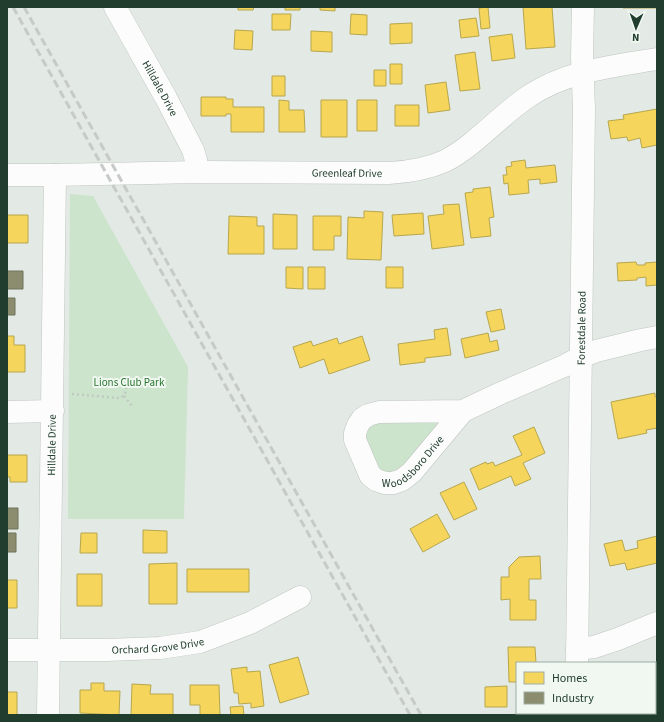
<svg xmlns="http://www.w3.org/2000/svg" width="664" height="722" font-family="'Source Sans 3',sans-serif">
  <style>
    .green { fill: #cce3cc }
    .homes { fill: #f6d55c; stroke: #b6a74e }
    .industry { fill: #8c8c6e; stroke: #6c745a }
    .lines { fill: none; stroke-linecap: round; stroke-linejoin: round }
    .minor-casing { stroke: #c0c6c2; stroke-width: 23 }
    .path { stroke: #c0c9c3; stroke-width: 2.5; stroke-dasharray: 2 3; stroke-linecap: butt }
    .minor { stroke: #fbfcfb; stroke-width: 22 }
    .rail { stroke: #c6cac8; stroke-width: 3; stroke-dasharray: 8 4; stroke-linecap: butt }
    .labels { text-anchor: middle; dominant-baseline: central; stroke-width: 4; stroke-linejoin: round; paint-order: stroke }
    .street-label { font-size: 11px; fill: #203d2d; stroke: #f1f8f2 }
    .park-label { font-size: 11px; fill: #28762f; stroke: #f1f8f2 }
  </style>
  <rect width="100%" height="100%" fill="#e3e9e4"/>
  <path class="green" d="M70,194L93,196L188,367L184,519H68Z
    M442,421L397,475L380,471L365,442V431L372,423Z"/>
  <path class="homes" d="M238,7H254L253,10H238Z
    M285,7H300V10H285Z
    M320,7H335V11L320,10Z
    M488,7L490,28L481,29L479,8Z
    M523,7H552L555,47L526,49Z
    M623,7H657V8H623Z
    M272,14H291L290,30H272Z
    M351,14L367,15V35L350,34Z
    M476,18L479,36L461,38L459,20Z
    M412,23V43L390,44V24Z
    M235,30L253,31L252,50L234,49Z
    M311,31L332,32V52L311,51Z
    M512,34L515,58L492,61L489,37Z
    M475,52L480,89L460,91L455,55Z
    M390,64H402V84H390Z
    M374,70H386V86H374Z
    M272,76H285V96H272Z
    M446,82L450,110L428,113L425,85Z
    M201,97H226V99H233V107H264V132H231V114H226V116H201Z
    M279,100L289,101V110H304L305,132H279Z
    M321,100H347V137H321Z
    M357,100H377V131H357Z
    M395,105H419V126H395Z
    M657,109V145L642,148L640,138L628,141L627,137L611,139L608,121L624,119L623,115Z
    M525,160L526,168L555,165L557,182L540,184V179L528,180L529,193L509,195L508,183L504,184L503,175H507L506,167L512,166L511,162Z
    M490,187L494,217L489,218L491,236L471,238L465,193L473,192V189Z
    M459,204L464,245L432,249L428,216L444,214L443,205Z
    M364,211L383,212L381,260L347,259L348,217L364,218Z
    M423,213L424,234L394,236L392,215Z
    M273,214L297,215V249H273Z
    M7,215H28V243H7Z
    M229,216L257,217V226H264V254H228Z
    M313,216H341V236H334V250H313Z
    M636,262L637,265H645V263L657,262V285L646,286V277L637,278V280L618,281L617,263Z
    M286,267H303V289L286,288Z
    M308,267H325V289H308Z
    M386,267H403V288H386Z
    M501,309L505,329L491,332L486,312Z
    M447,328L451,355L425,358V362L400,365L398,344L435,339L434,330Z
    M488,333L490,342L497,340L499,350L465,358L461,339Z
    M7,336H14V345H25V372H7Z
    M362,336L370,360L329,374L324,359L300,368L293,347L311,341L313,346L337,338L339,344Z
    M655,393V397L657,396V428L646,430L647,433L618,439L611,402Z
    M534,427L545,453L523,463L531,479L515,486L511,476L479,490L470,469L486,462L487,464L493,462L495,466L522,455L513,436Z
    M7,455H27V482H10V477H7Z
    M464,482L477,509L454,520L440,493Z
    M437,514L450,537L423,552L410,529Z
    M143,530L167,531V553H143Z
    M81,533H97V553H80Z
    M657,536V563L627,570L625,563L610,566L604,544L622,540L625,551L638,548L637,541Z
    M540,556L541,579H529V600H536V620H510V599L501,600V577H509V567L519,557Z
    M177,563V604H149V564Z
    M187,569H249V592H187Z
    M77,574H102V606H77Z
    M7,580H17V608H7Z
    M508,647H535L536,663H517V682H509Z
    M298,657L309,694L280,703L269,665Z
    M247,667V672L260,671L264,706L251,708V703L239,704L238,693H234L231,669Z
    M657,681V715H644L643,713H655V682Z
    M91,683H104V691H120L119,715L80,713V690H91Z
    M132,684L151,685L150,694H173V715H131Z
    M190,685H219L220,715H200V705H190Z
    M507,686V707H485V687Z
    M7,692H17V715H7Z
    M243,706L244,715H231L230,707Z"/>
  <path class="industry" d="M7,271H23V289H7Z
    M7,298H15V315H7Z
    M7,508H18V529H7Z
    M7,533H16V552H7Z"/>
  <g class="lines">
    <defs>
      <g id="minor">
        <path id="s1" d="M115,7L166,98L193,150L196,160L198,172"/>
        <path id="s2" d="M7,175H55L198,172L389,173C408,172 427,169 445,161C476,145 500,115 529,96C566,71 614,66 657,59"/>
        <path id="s3" d="M463,411L379,412L368,415L362,419L358,425L355,433V440L370,475L376,480L385,483H393L402,480L412,472L463,411L501,393L564,366L581,357L596,351L641,340L657,337"/>
        <path d="M7,412L53,411"/>
        <path d="M577,649L594,647L618,639L657,623"/>
        <path id="s4" d="M7,650H106L160,648L200,642L250,623L300,597"/>
        <path id="s5" d="M577,663L584,109L582,57L583,7"/>
        <path id="s6" d="M48,715L55,175"/>
        <path d="M575,715V713"/>
      </g>
    </defs>
    <use href="#minor" class="minor-casing"/>
    <path class="path" d="M72,394L118,398L124,396L126,391L125,376
      M124,396L132,406"/>
    <use href="#minor" class="minor"/>
    <path class="rail" d="M13,7L410,715
      M24,7L421,715"/>
  </g>
  <g class="labels">
    <g class="street-label">
      <text stroke="none"><textPath href="#s1" startOffset="93">Hilldale Drive</textPath></text>
      <text stroke="none"><textPath href="#s2" startOffset="340">Greenleaf Drive</textPath></text>
      <text stroke="none"><textPath href="#s5" startOffset="335">Forestdale Road</textPath></text>
      <text stroke="none"><textPath href="#s6" startOffset="270">Hilldale Drive</textPath></text>
      <text stroke="none"><textPath href="#s3" startOffset="217">Woodsboro Drive</textPath></text>
      <text stroke="none"><textPath href="#s4" startOffset="151">Orchard Grove Drive</textPath></text>
    </g>
    <g class="park-label">
      <text x="129" y="382">Lions Club Park</text>
    </g>
  </g>
  <rect width="664" height="722" fill="none" stroke="#203d2d" stroke-width="16"/>
  <rect x="516" y="662" width="140" height="52" fill="#f1f8f2" stroke="#9dada3"/>
  <rect x="524" y="672" width="20" height="12" fill="#f6d55c" stroke="#9dada3"/>
  <text x="552" y="682" font-size="12" fill="#203d2d">Homes</text>
  <rect x="524" y="692" width="20" height="12" fill="#8c8c6e" stroke="#9dada3"/>
  <text x="552" y="702" font-size="12" fill="#203d2d">Industry</text>
  <g transform="translate(636 28) rotate(182)" stroke="#f1f8f2" stroke-width="3" paint-order="stroke">
  <path d="M0-3L7 15L0 10L-7 15Z" fill="#203d2d"/>
  <text y="-6" font-size="11" font-weight="bold" text-anchor="middle" fill="#203d2d">N</text>
  </g>
</svg>
